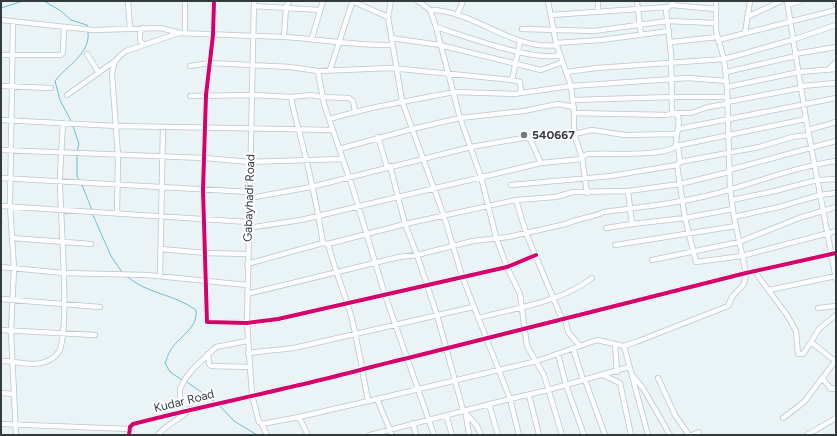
<svg xmlns="http://www.w3.org/2000/svg" width="837" height="436" font-family="Figtree,sans-serif">
  <style>
    .lines { fill: none; stroke-linecap: round; stroke-linejoin: round }
    .stream { stroke: #68c1d0; stroke-width: 1 }
    .minor-casing { stroke: #bdc5c7; stroke-width: 6 }
    .minor { stroke: #fcfdfe; stroke-width: 4.5 }
    .cycleway-casing { stroke: #fff; stroke-width: 6 }
    .cycleway { stroke: #d6006c; stroke-width: 4 }
    .poi-dot { fill: #727b7c; stroke: #fff; stroke-width: 1.5 }
    .labels { text-anchor: middle; dominant-baseline: central; stroke-width: 4; stroke-linejoin: round; paint-order: stroke }
    .poi-label { font-size: 12px; font-weight: bold; fill: #323a3b; stroke: #fff; text-anchor: start }
    .street-label { font-size: 12px; fill: #323a3b; stroke: #fff }
  </style>
  <rect width="100%" height="100%" fill="#eaf4f6"/>
  <g class="lines">
    <path class="stream" d="M44,1L61,11L71,20L87,25L88,27
      M1,8L23,1
      M71,121L60,100L55,81C67,65 91,54 88,31
      M73,126L79,144L77,151
      M77,155V177L80,181
      M82,185L92,210
      M92,213L111,256L122,272
      M126,276C149,295 172,293 196,310C198,329 179,336 170,351C168,354 167,359 165,363L170,372L182,380
      M187,382L215,402
      M219,405L234,421L257,435"/>
    <defs>
      <path id="minor" d="M128,1L130,28
        M185,1V33
        M214,1L213,35L206,95L203,190L207,322L247,323L278,319L507,267L536,255
        M254,1L247,323L252,395L259,422L262,424L299,417L377,399
        M391,1L388,17L402,101L444,216L462,276L510,399L519,435
        M418,1L430,10L436,27L460,118L481,177L496,237L507,267L520,294L527,346L544,375L562,435
        M548,1L556,43L571,86L574,113V134L582,157L587,193
        M637,1L641,35
        M674,1L666,10L671,54L672,108L673,113L678,116C681,125 675,136 676,146
        M787,1L806,119L836,279
        M835,1L836,4
        M671,5L716,9
        M788,5L800,1
        M254,6L320,10
        M430,10C475,10 511,51 557,45
        M598,11V1
        M457,15L463,1
        M551,15L668,7
        M747,17L781,1
        M1,20L93,30L161,28L179,33L284,37L286,7L289,1
        M13,21L10,206L14,268L11,331L16,435
        M436,27C465,36 533,62 560,55
        M143,28L140,33V41L145,45
        M522,29L594,31L667,21L715,23
        M745,33L750,1
        M284,37C320,39 356,46 392,45
        M312,38L323,1
        M391,38L440,45L541,70L563,62
        M718,40L836,10
        M671,42L717,37
        M556,43L601,40L669,31
        M87,54L99,73
        M795,54L836,47
        M1,55H61L63,52L64,27
        M190,66L210,63L290,67L318,71L391,68L512,80L520,82L521,93
        M830,68L836,62
        M330,70L352,3L354,2L388,17
        M318,71L324,104L353,189L385,295L434,435
        M566,72L597,68L724,59L792,40L836,25
        M726,72L796,56
        M512,80L520,42
        M1,86L51,88
        M801,86L836,83
        M727,87L799,72L836,69
        M67,95L115,61
        M190,96L252,95L291,97L311,95L322,97L349,98L353,101L355,111
        M291,97C294,116 300,133 304,151C312,182 318,212 323,243
        M573,100L672,97H728
        M727,102L801,88
        M574,113L667,115L673,113H691L708,107L727,104
        M329,119L371,108L454,92L514,94L571,86L688,78L727,81
        M1,120L117,126L332,130
        M678,129L836,98
        M808,130L836,122
        M378,137L387,167
        M529,137L541,163
        M678,146L680,162
        M339,149L412,129L460,118L524,111L558,104L574,107
        M1,150L205,158L250,162L342,159
        M582,157L588,154C606,153 664,157 676,146L806,119
        M677,165L685,218L696,262L742,256L836,231
        M390,166L405,224L417,255L437,315L463,410L477,426L481,435
        M729,170L836,141
        M1,178L250,192
        M511,185L611,176L677,165L680,162L759,147L792,137L809,135
        M628,191L632,224L685,218L733,209
        M250,198L311,187L471,147L529,137L574,134L592,130L625,135L675,134
        M516,200L526,233L562,319
        M732,200L775,191L817,180L836,179
        M1,206L248,222
        M117,213L118,155L112,75C113,63 116,58 126,51L179,33
        M734,217L779,207L820,195L836,193
        M248,228L301,220L541,163L582,159
        M606,228L632,224
        M12,238L91,244
        M328,244C334,267 343,289 350,312C358,341 362,371 368,400
        M615,245L736,226
        M161,249L205,253L247,254
        M652,260L739,242L799,218L836,207
        M247,264L323,243L328,244L405,224L516,200L556,197L573,192L628,191L680,184L729,172
        M1,267L64,273L147,275L247,285
        M755,272L787,315L796,331L798,354H803L811,342L835,361
        M160,276L163,127
        M769,290L836,276
        M247,294L399,257L417,255L473,241L508,237L566,224C578,218 592,218 604,212C642,207 681,203 718,193C758,182 795,167 836,161
        M1,299L100,307
        M818,308L836,306
        M478,318C515,308 562,302 592,278
        M565,318L568,332L579,345
        M1,330L95,335
        M811,342L819,329L836,315
        M615,345L617,372
        M624,346L648,435
        M573,348L583,380
        M248,353L294,348L473,307
        M208,354L209,364L211,366L249,367
        M558,354L566,385L584,435
        M1,361C21,361 43,371 58,353C71,338 60,210 60,184C60,164 62,143 63,123
        M605,376L620,383L631,435
        M633,376L643,388L670,435
        M658,378L675,415L689,435
        M822,378L831,389L836,388
        M585,380L605,435
        M1,393L14,394
        M529,395L539,435
        M489,404L498,435
        M180,412V389L185,379L194,368L216,347L247,341
        M446,415L452,435
        M466,415L469,435
        M299,417L308,435
        M783,418L804,402L836,360
        M413,423L416,435
        M1,424L129,429
        M262,424L267,435
        M129,435L130,427L133,424C194,408 255,396 316,381C347,374 377,365 408,358L746,273L836,253
        M158,435C167,423 180,420 190,409
        M370,435L510,399L548,390L629,367
        M392,435L377,399L537,361L597,340L624,346L636,342L728,306L732,297L744,284L746,273L734,217L730,189L727,87L724,59L716,31V1
        M692,435L699,432
        M807,435L836,418"/>
    </defs>
    <use href="#minor" class="minor-casing"/>
    <use href="#minor" class="minor"/>
    <defs>
      <path id="cycleway" d="M214,1L213,35L206,95L203,190L207,322L247,323L278,319L507,267L536,255
        M129,435L130,427L133,424C194,408 255,396 316,381C347,374 377,365 408,358L746,273L836,253"/>
    </defs>
    <use href="#cycleway" class="cycleway-casing"/>
    <use href="#cycleway" class="cycleway"/>
  </g>
  <circle class="poi-dot" cx="524" cy="135" r="4"/>
  <g class="labels">
    <g class="poi-label">
      <text x="532" y="135">540667</text>
    </g>
    <g class="street-label">
      <text transform="translate(249 198) rotate(-88)">Gabayhadi Road</text>
      <text transform="translate(184 401) rotate(-14)">Kudar Road</text>
    </g>
  </g>
  <rect width="837" height="436" fill="none" stroke="#323a3b" stroke-width="4"/>
</svg>
